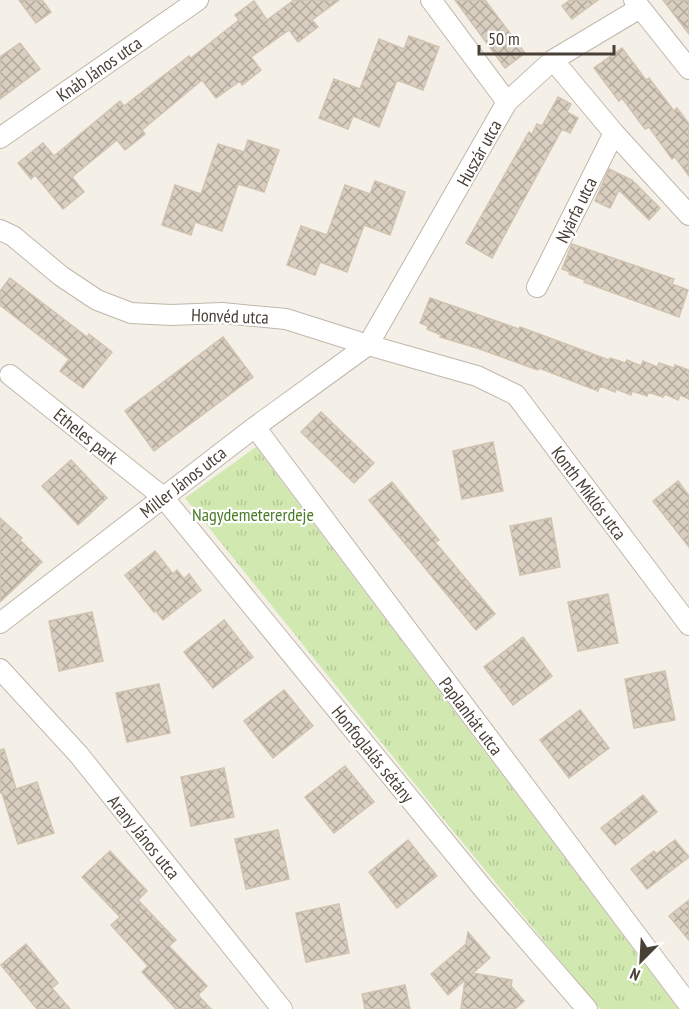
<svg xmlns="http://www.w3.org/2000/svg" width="689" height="1009" font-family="'PT Sans Narrow',sans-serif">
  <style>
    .grass { fill: url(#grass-tufts) }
    .building { fill: url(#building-cross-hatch); stroke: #d1c3b0; stroke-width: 1.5 }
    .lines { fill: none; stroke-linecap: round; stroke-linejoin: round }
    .street-casing { stroke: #c0b7aa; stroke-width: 22 }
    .street { stroke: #fff; stroke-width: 20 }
    .labels { text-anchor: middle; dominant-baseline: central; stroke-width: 4.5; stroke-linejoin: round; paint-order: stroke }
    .street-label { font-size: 18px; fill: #484036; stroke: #fff }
    .park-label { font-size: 18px; fill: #4a7b28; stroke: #fff }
  </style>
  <defs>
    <pattern id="grass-tufts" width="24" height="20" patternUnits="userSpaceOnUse" patternTransform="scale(1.5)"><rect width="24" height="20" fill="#d1e9b0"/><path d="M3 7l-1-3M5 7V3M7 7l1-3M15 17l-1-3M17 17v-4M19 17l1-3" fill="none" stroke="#b5c998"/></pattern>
    <pattern id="building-cross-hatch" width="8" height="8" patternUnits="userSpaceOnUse" patternTransform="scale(1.5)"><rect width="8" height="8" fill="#d9cec0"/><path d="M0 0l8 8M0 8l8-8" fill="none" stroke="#b2a99d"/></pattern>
  </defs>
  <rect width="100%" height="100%" fill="#f4f0e8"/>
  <path class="grass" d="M256,447L678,1009H600L435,809L185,498Z"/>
  <path class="building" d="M19,0H42L51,12L36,23Z
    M294,0H339L312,20L318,27L298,42L289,30L251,57L261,70L242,85L240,81L216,98L202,80L142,130L145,134L125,150L117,140L72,177L84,192L63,209L35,175L31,179L18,163L43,143L54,156L120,101L124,106L189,56L191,58L239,20L235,15L254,1L267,20Z
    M455,0H485L525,53L505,68Z
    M570,0H598L572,19L562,6Z
    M663,0H689V34Z
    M409,36L439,47L423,90L397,80L379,127L353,116L348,129L319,118L334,79L360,89L379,39L404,49Z
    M20,43L40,69L0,99V57Z
    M622,48L646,80L649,78L674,111L677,108L689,124V176L675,157L672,159L649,127L645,129L622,98L619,101L594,68Z
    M558,97L571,104L567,112L578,118L570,133L562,129L492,258L466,243L529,132L532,134L537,124L542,126Z
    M248,140L279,150L264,192L238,184L222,231L195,222L191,235L162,225L175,185L201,194L218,144L244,152Z
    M609,169L632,180L660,208L649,220L619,190L610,208L595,201Z
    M375,181L405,192L390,235L364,225L347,272L320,262L315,275L287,265L301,226L327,235L345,185L370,194Z
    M572,244L674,279L672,284L688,290L679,317L584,282L585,280L569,274L570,272L562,269Z
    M10,278L87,337L89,334L112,352L83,388L60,371L69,359L0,305V291Z
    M430,298L519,329L520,327L609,360L610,358L625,363L627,360L641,366L643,361L657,367L659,363L674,368L675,365L689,370V399L680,395L678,400L665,394L663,397L648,392L647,396L632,391L631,395L616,389L615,392L600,386L598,391L539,368L538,370L477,348L440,337L441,335L427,329L428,326L420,323Z
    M223,337L253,377L154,451L125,411Z
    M321,412L374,463L354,483L301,432Z
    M493,442L503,491L462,499L453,451Z
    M71,460L107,498L78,525L42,486Z
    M678,481L689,496V547L653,501Z
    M392,482L439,540L435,542L495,614L476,630L369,500Z
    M0,518L22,538L20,540L42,562L0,602Z
    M551,518L560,567L520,575L510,526Z
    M155,551L173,574L177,570L184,579L189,574L201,590L163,620L155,610L154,612L125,575Z
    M608,594L618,643L578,651L568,602Z
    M92,612L103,661L59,671L49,621Z
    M224,620L253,657L213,688L184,652Z
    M523,637L552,676L513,705L484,667Z
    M665,671L675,720L634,728L625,679Z
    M159,684L170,733L127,742L116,693Z
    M284,690L313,726L273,758L244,721Z
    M580,710L609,748L569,778L540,740Z
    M4,749L16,789L37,782L54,833L18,844L2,793H0V750Z
    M345,766L374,802L334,833L305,797Z
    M224,768L234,817L191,826L181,777Z
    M643,795L657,812L615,845L601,828Z
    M278,830L289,879L246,889L235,839Z
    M408,840L437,876L397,908L369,872Z
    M675,840L689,857L647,889L631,869L654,851L656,854Z
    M110,851L147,891L138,900L176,940L169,946L207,986L198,995L211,1009H176L142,972L148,966L111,925L120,917L82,877Z
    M689,900V940L669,916Z
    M339,904L349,953L306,962L296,913Z
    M468,932L490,958L473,973L512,980L511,986L524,1001L515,1009H461L465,980L448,995L431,974L466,944Z
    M26,944L58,983L52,988L70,1009H37L1,965Z
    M405,985L410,1009H365L362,994Z"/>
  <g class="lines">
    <defs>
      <path id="street" d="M431,0L507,102
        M634,0L689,69
        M553,60L614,133L689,215
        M0,138L198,0
        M0,230L13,236L61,276L97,300L131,313L171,315L222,313L286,319L368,345L477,376L516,395L689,625
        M537,287L614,133
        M10,375L163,497L486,892L587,1009
        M255,427L689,1005
        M0,623L255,427L368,345L507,102L553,60L640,8
        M0,669L79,755L282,1009"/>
    </defs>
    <use href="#street" class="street-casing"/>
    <use href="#street" class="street"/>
  </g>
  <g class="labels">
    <g class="street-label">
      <text transform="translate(99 69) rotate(-35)">Knáb János utca</text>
      <text transform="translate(479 153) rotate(-61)">Huszár utca</text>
      <text transform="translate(576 210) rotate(-64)">Nyárfa utca</text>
      <text transform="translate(230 316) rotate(2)">Honvéd utca</text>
      <text transform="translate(86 436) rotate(39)">Etheles park</text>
      <text transform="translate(183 482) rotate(-38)">Miller János utca</text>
      <text transform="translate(589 493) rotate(53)">Konth Miklós utca</text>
      <text transform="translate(471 716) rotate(53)">Paplanhát utca</text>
      <text transform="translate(373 754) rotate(51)">Honfoglalás sétány</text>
      <text transform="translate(144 837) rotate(51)">Arany János utca</text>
    </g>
    <g class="park-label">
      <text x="253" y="514">Nagydemetererdeje</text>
    </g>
  </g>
  <g transform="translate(641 961) rotate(204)" stroke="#ffffff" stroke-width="4.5" paint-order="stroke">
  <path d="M0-4.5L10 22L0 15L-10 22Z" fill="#484036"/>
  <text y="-9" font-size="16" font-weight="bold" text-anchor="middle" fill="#484036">N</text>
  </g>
  <path d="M479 45v9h135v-9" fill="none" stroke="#484036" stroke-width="3"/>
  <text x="488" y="45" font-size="18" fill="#484036" stroke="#ffffff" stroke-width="4.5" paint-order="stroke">50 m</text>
</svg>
